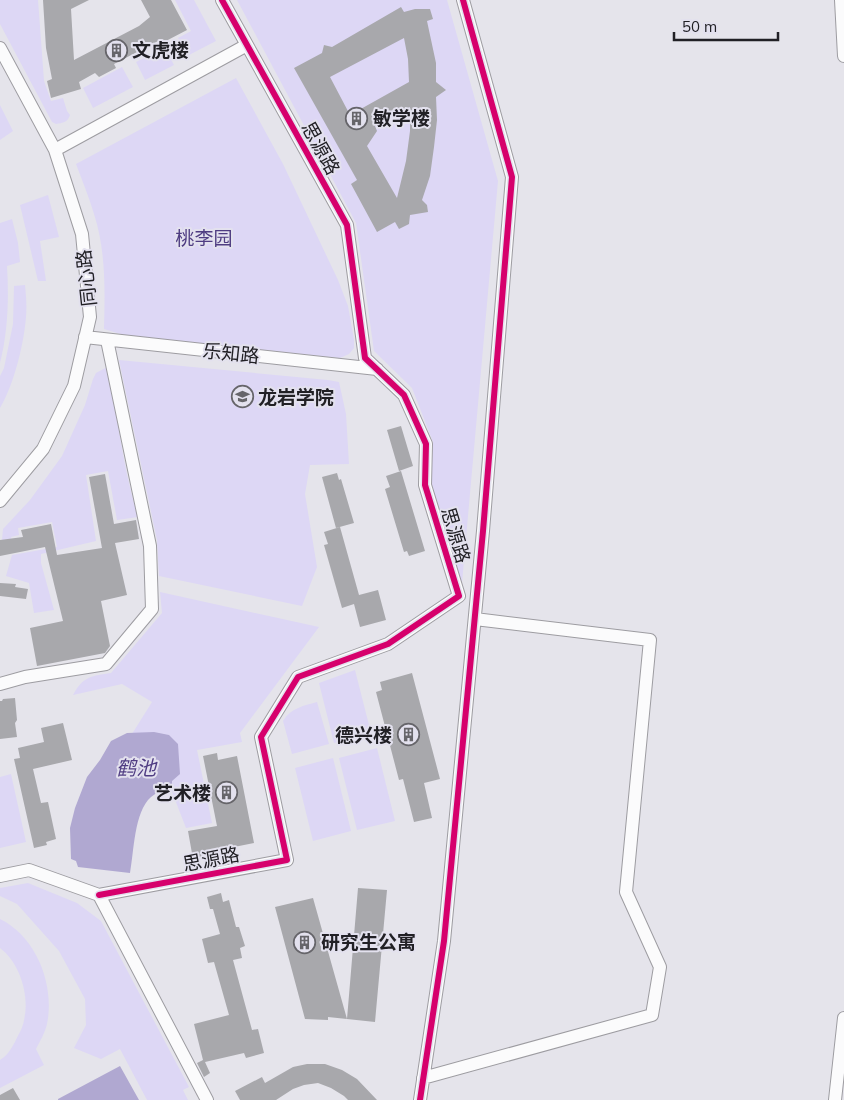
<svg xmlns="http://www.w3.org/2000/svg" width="844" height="1100" font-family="Mulish,'Noto Sans SC',sans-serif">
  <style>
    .green { fill: #ddd7f5 }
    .water { fill: #b0a8d1 }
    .building { fill: #a8a8ac; fill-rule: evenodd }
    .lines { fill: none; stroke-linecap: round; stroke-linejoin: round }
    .street-casing { stroke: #9d9ca1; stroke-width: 14 }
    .street { stroke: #fbfbfc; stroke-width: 12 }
    .cycleway-casing { stroke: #e3e1ee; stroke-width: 9 }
    .cycleway { stroke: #d6006c; stroke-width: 6 }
    .labels { text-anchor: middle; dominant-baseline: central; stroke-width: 4; stroke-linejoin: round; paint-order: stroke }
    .poi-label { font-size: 19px; font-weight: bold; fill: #212025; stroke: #e3e1ee; text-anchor: start }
    .street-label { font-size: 19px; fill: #212025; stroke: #e3e1ee }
    .park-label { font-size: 19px; fill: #4f3d82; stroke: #e3e1ee }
    .water-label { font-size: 20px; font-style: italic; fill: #503d83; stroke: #e3e1ee }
  </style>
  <rect width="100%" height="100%" fill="#e5e4eb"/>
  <path class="green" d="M0,0H38L44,81L51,101L63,98L67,111L70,115C68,122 63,123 56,124L52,122L0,24Z
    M175,0H194L216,41L187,56L178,38L191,31Z
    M237,0H447L498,181L462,583L431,484L433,442L412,388L374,351L356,223Z
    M165,47L174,65L145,80L136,62Z
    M122,67L133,87L93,108L83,88Z
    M236,78L283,164L338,280L348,306L354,340V348L349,354L340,358L127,336L104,329C105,291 106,251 94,214C89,197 82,180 76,164Z
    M0,105L13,131L0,140Z
    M48,195L59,237L40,241L46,281H38L20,205Z
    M12,219L18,243L20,262L7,266C9,298 8,332 0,363V223Z
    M25,285C26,295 27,306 26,317C24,343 14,385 0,408V376L4,368L13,324L14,286Z
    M119,360L328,380L339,382L346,414L349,464L310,465L305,494L317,567L302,606L159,576L157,540Z
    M109,366C117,416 123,468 138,517L117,520L108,471L86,475L96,541L41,554V563L54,610L34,613L29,583L6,576L12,555L57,547L52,522L18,528L19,535L11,537L13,547L2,540L3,529L30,500L62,456L85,405L93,379L96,373Z
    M160,592L319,627L240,733L242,742L197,750L212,823L186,828L172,792L110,769L152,702L122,684L73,695C83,676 92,676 111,673L162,613Z
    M355,670L371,733L334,743L319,683Z
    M317,702L329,744L292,754L283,721C291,708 303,706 317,702Z
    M377,748L395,821L357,830L339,758Z
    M333,758L351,831L313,841L295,768Z
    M11,774L26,842L0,848V777Z
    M28,883L77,903L101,921L189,1087L183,1090L188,1100H147L120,1049L101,1059L74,1048L86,1025L85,999L59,951L17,904L0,896V888Z
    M0,919C37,937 55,986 47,1024C45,1033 40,1041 36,1049L44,1065L0,1088V1060C7,1056 11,1049 15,1042C18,1035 23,1028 24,1020C30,996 20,963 0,948Z"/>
  <path class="water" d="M154,732L169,735L178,744L180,774L172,781V785C165,789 157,792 151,797C134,812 134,852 130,873L78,867L76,861L71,859L70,828L75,808L87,777L100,760L111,741L127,733Z
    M120,1066L139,1100H58V1099Z"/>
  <path class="building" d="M43,0H89L71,9L74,60L139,26L150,17L141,0H171L187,30L164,42L162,39L114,64L116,68L99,77L95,73L79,82L81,89L51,98L47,81L52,79L46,48Z
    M401,7L404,12L415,9H430L433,19L427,21L436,63V82L446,90L436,97L437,120L434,147L430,176L422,200L427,205L428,212L410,215L409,224L399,229L395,222L377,232L351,184L357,180L294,68L322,53L324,45L332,47ZM404,38L408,59L409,82L350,115L330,77ZM410,107V131L406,161L397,198L367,146L377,131L375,126Z
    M401,426L413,466L399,471L387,430Z
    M401,471L425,551L409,556L407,551L404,552L385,489L390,487L386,476Z
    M337,473L339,480L341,479L354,523L336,528L322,477Z
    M105,474L114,524L136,520L139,539L115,543L127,595L101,601L110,646L105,653L37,666L30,628L63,621L45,547L0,556V540L23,537L21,530L51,524L57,555L102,548L89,477Z
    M340,527L359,595L378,590L386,620L360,627L354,604L342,608L324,545L328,544L324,532Z
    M0,583L16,584L15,587L28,589L26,599L0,596Z
    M412,673L440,779L424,783L432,818L414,822L403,779L399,780L376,692L382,690L380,682Z
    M15,698L17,720L15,723L17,737L0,739V701H2L3,699Z
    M63,723L72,760L33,769L41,803L48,802L56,839L46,842L47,845L34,848L14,759L20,758L18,748L44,742L41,728Z
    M217,753L218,760L237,756L254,843L214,851V854L193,859L188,831L217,826L203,756Z
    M358,888L387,890L375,1022L347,1019Z
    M221,893L223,902L229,900L236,927H239L245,946L240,948L242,958L233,960L252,1030L258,1029L264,1053L246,1058L244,1053L205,1062L210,1073L204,1077L197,1063L203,1060L194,1024L229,1015L214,962L208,963L202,939L220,934L213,909H210L207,897Z
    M313,898L347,1019L328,1017V1020L305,1019L275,907Z
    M307,1064H325L342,1070L357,1079L377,1100H348L344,1096L331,1088L318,1083L304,1085L293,1089L276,1100H240L235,1091L262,1077L265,1083L293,1067Z
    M13,1088L20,1100H0V1095Z"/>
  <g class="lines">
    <defs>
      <path id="street" d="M841,0L844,56
        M0,48L55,150L82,234L90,317L74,386L43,449L0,501
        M55,150L247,45
        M85,337L377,369
        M0,684L25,677L106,664L152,609L150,546L107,340
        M0,876L29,870L99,895L207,1100
        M99,895L287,860L261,737L298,677L388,644L459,596L425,485L426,444L404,395L365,358L347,225L222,0
        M423,1078L652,1015L660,967L626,892L650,640L475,619
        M420,1100L444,941L483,531L512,177L463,0
        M835,1100L844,1018"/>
    </defs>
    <use href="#street" class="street-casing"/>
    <use href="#street" class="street"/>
    <defs>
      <path id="cycleway" d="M99,895L287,860L261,737L298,677L388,644L459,596L425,485L426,444L404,395L365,358L347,225L222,0
        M420,1100L444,941L483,531L512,177L463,0"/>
    </defs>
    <use href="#cycleway" class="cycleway-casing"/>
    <use href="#cycleway" class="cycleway"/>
  </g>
  <defs>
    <symbol id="building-ring" viewBox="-11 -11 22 22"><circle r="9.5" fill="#e3e1ee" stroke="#66656a" stroke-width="1.5"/><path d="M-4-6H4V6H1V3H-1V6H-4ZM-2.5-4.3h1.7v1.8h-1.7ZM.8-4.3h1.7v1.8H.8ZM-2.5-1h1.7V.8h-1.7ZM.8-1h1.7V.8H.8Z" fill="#66656a"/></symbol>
    <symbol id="university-ring" viewBox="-11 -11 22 22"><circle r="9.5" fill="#e3e1ee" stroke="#66656a" stroke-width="1.5"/><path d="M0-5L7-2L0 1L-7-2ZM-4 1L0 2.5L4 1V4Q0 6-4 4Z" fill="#66656a"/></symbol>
  </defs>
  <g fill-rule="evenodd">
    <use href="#building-ring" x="104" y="38" width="25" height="25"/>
    <use href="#building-ring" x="344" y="106" width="25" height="25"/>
    <use href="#university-ring" x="230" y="384" width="25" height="25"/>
    <use href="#building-ring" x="396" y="722" width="25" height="25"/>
    <use href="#building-ring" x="214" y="780" width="25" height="25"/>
    <use href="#building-ring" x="292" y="930" width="25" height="25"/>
  </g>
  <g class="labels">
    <g class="poi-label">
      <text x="132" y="50">文虎楼</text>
      <text x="373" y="118">敏学楼</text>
      <text x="258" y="397">龙岩学院</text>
      <text x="392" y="735" text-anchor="end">德兴楼</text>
      <text x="211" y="793" text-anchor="end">艺术楼</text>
      <text x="321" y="942">研究生公寓</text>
    </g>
    <g class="street-label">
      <text transform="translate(321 148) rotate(61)">思源路</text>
      <text transform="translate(86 278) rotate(-96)">同心路</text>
      <text transform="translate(231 353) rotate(6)">乐知路</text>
      <text transform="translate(456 535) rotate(73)">思源路</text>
      <text transform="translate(211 859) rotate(-11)">思源路</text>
    </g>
    <g class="park-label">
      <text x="204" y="238">桃李园</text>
    </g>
    <g class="water-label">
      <text x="136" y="767">鹤池</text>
    </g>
  </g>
  <path d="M674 32v8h104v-8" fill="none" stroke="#212025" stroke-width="2.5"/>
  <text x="682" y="32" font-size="15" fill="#212025" stroke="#e3e1ee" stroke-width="4" paint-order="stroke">50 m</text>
</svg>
